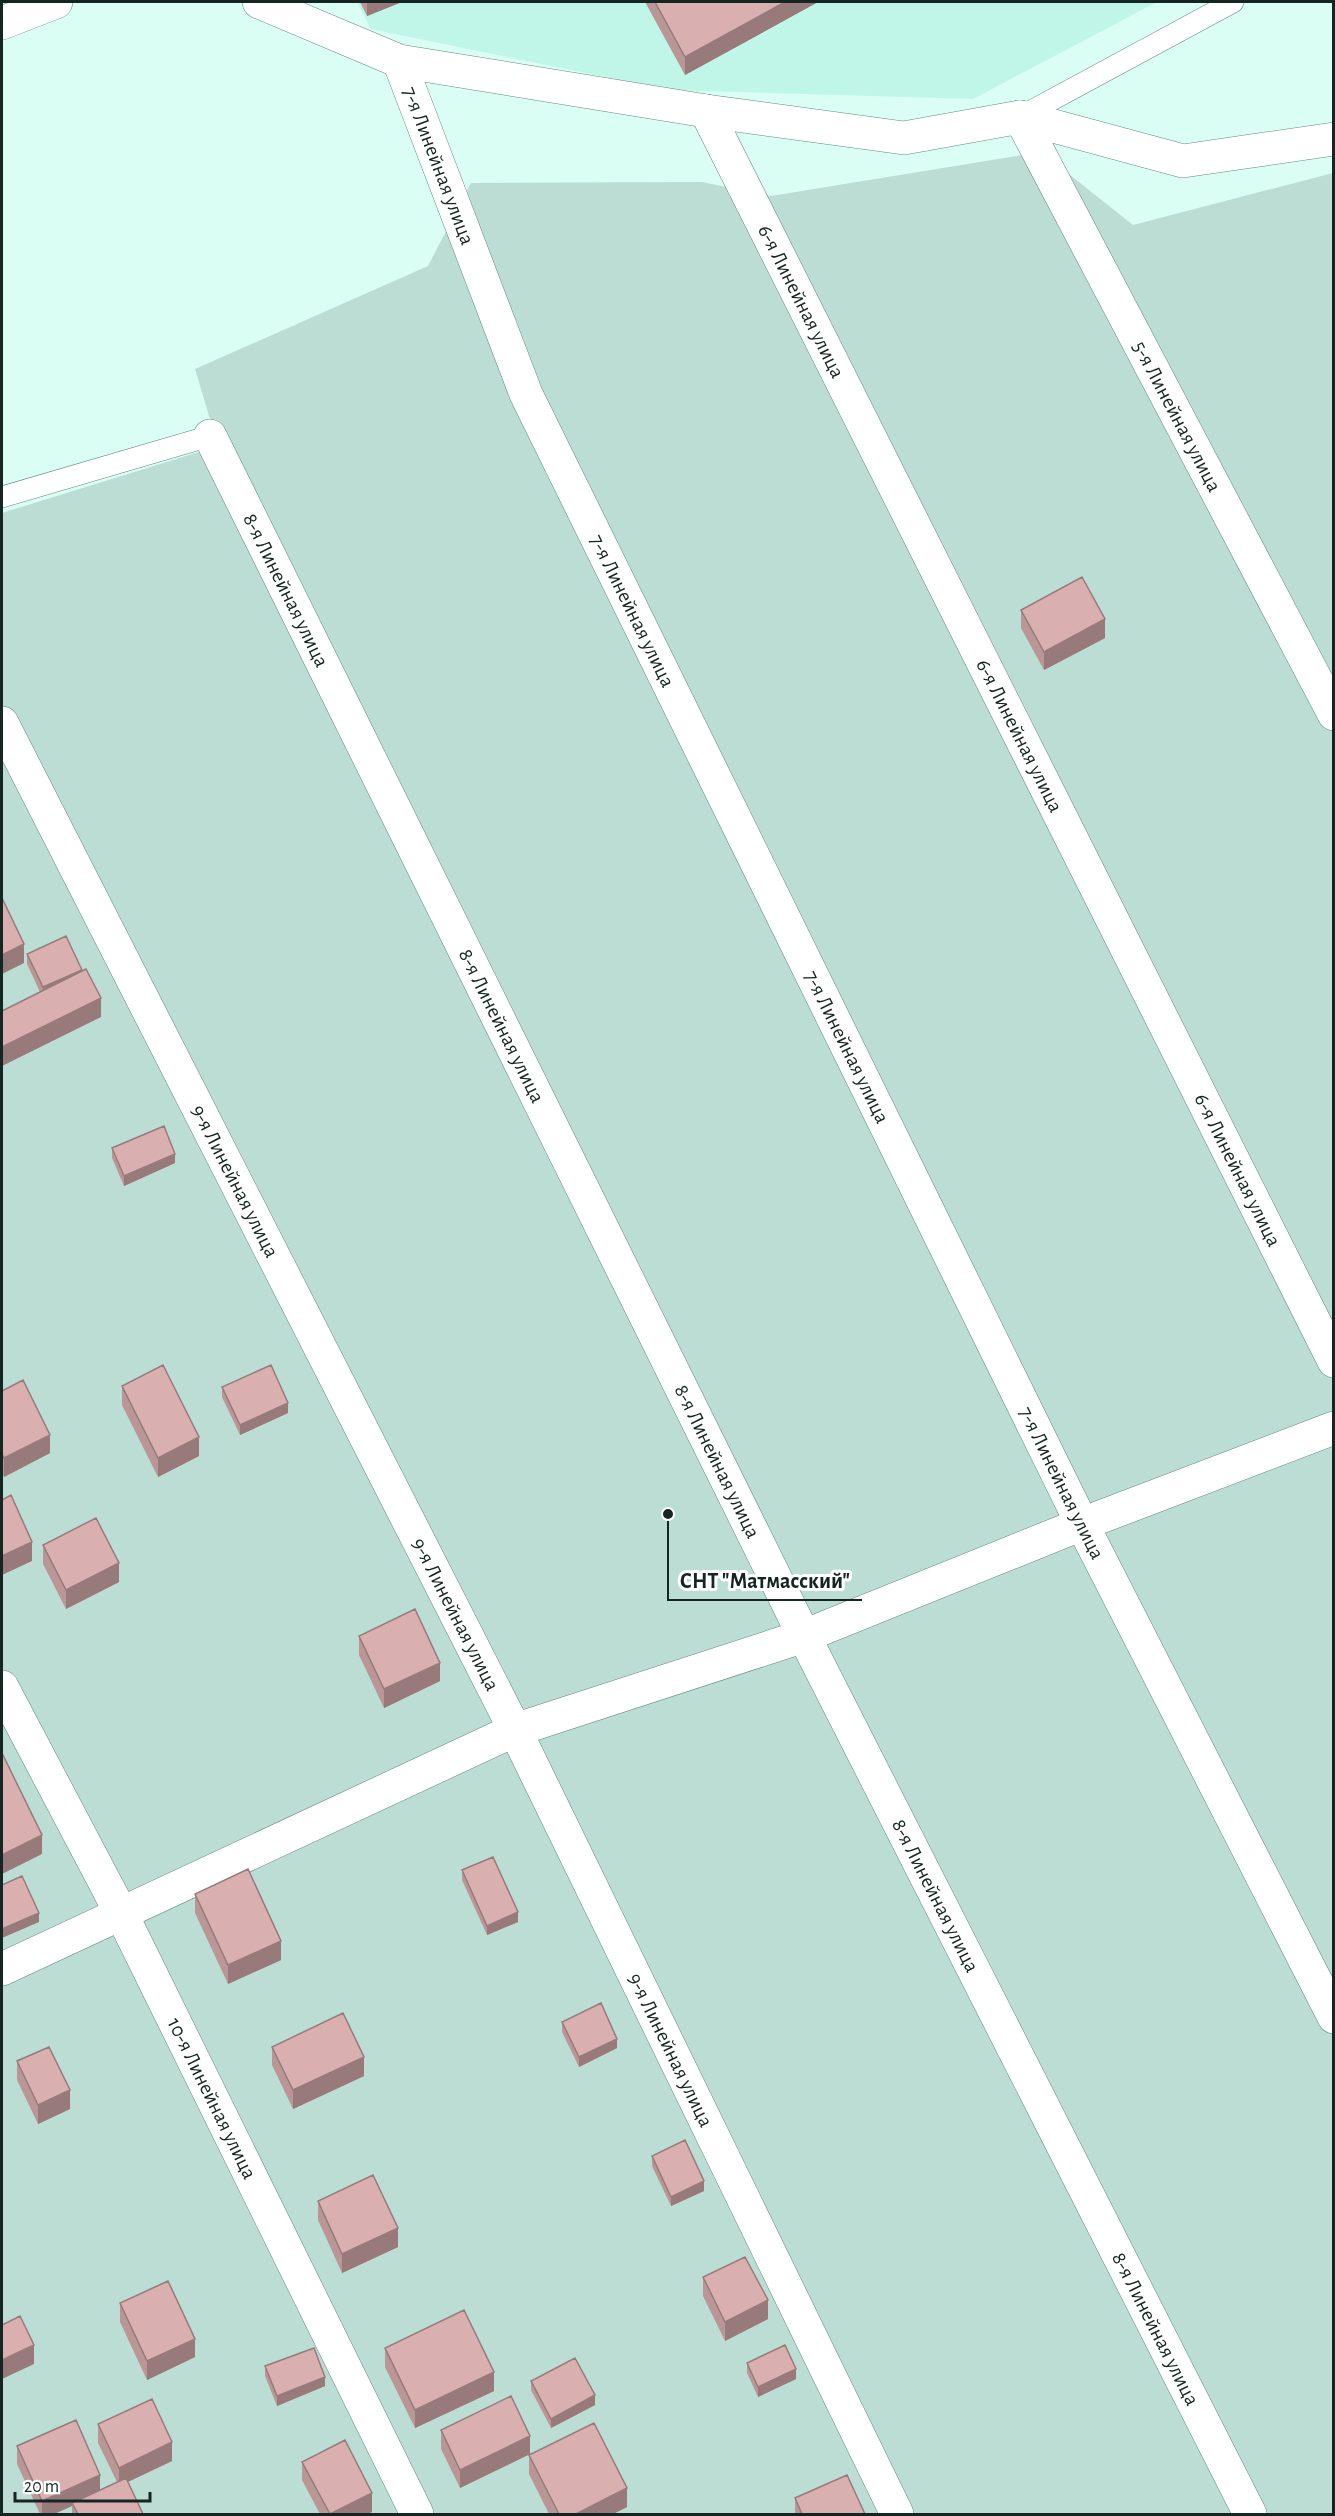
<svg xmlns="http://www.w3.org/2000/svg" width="1335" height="2516" font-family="'Alegreya Sans',sans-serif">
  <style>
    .built { fill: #bff6e8 }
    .green { fill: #bbddd3 }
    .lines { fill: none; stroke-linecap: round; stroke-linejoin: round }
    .lane-casing { stroke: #618b80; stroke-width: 22 }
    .street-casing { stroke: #618b80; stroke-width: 34 }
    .lane { stroke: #fff; stroke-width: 21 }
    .street { stroke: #fff; stroke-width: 33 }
    .wall { fill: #bb9697 }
    .shaded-wall { fill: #987a7b }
    .building { fill: #d9afb0; stroke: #987a7b; stroke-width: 1.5 }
    .labels { text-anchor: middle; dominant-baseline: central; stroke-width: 6; stroke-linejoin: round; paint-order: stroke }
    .street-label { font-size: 21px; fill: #152622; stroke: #fff }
    .leader { fill: none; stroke: #152622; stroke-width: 2 }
    .callout-dot { fill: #152622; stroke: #fff; stroke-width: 2 }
    .callout-label { font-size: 22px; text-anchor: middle; font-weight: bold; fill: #152622; stroke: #fff; stroke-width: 6; stroke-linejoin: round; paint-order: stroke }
  </style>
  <rect width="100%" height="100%" fill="#dafef4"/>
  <path class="built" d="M357,2H1157L973,99L668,90L371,29Z"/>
  <path class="green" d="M1041,152L1133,225L1333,173V2514H2V513L218,446L195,369L428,266L471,183L702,182L771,196Z"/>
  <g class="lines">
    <defs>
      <path id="lane" d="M1020,117L1233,2
        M2,497L210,436"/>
      <g id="street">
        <path d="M259,2L399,61L706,111L904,138L1020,117L1183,161L1334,139"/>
        <path d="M2,23L56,2"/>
        <path id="s1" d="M399,61L526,394L1082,1524L1334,2017"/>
        <path id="s2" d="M706,111L1334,1361"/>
        <path id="s3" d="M1020,117L1334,714"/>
        <path id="s4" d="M210,436L804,1636L1250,2514"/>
        <path id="s5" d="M2,723L515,1730L897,2514"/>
        <path id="s6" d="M2,1687L121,1913L417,2514"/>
        <path d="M2,1969L515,1730L804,1636L1082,1524L1334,1428"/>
      </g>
    </defs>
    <use href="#lane" class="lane-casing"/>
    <use href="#street" class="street-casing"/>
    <use href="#lane" class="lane"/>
    <use href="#street" class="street"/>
  </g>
  <path class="wall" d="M360,2H402L367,16Z
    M645,2H818L685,75Z
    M1021,610L1105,638L1044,670L1021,628Z
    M27,954L82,971L101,1017L40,992L27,964Z
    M112,1148L175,1163L124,1186L112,1158Z
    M122,1386L199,1456L158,1477L122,1405Z
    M222,1387L288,1413L240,1435L222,1397Z
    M2,1391L50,1453L4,1477L2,1473Z
    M43,1545L119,1582L66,1609L43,1564Z
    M359,1636L440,1681L384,1708L359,1655Z
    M462,1870L518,1922L487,1935L462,1880Z
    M195,1894L281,1960L228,1984L195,1913Z
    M562,2022L617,2048L579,2067L562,2032Z
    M272,2047L364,2076L293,2109L272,2065Z
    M17,2061L70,2109L38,2124L17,2080Z
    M652,2156L704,2191L671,2206L652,2166Z
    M318,2201L398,2247L342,2273L318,2220Z
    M703,2277L768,2319L725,2341L703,2296Z
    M120,2303L195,2357L147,2380L120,2322Z
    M385,2348L494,2391L415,2428L385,2367Z
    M747,2363L796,2379L758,2397L747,2373Z
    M265,2366L325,2386L277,2406L265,2376Z
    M531,2381L595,2405L551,2428L531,2390Z
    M98,2424L172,2461L128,2482L143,2514H72V2506L54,2514H40L17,2464V2446L100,2490L117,2482L98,2443Z
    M441,2430L530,2454L460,2488L441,2449Z
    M529,2455L627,2507L613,2514H549L529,2474Z
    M302,2462L372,2512L367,2514H320L302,2480Z
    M795,2498L865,2514H795Z"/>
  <path class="shaded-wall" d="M367,2H402L367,16Z
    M785,2H818L685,75V57Z
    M1105,619V638L1044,670V652Z
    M24,944V963L2,974V955Z
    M82,970V979L43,997V987Z
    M101,998V1017L2,1066V1047Z
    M175,1154V1163L124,1186V1176Z
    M288,1403V1413L240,1435V1425Z
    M50,1435V1453L4,1477V1458Z
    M199,1437V1456L158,1477V1458Z
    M32,1542V1561L2,1575V1556Z
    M119,1563V1582L66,1609V1590Z
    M440,1663V1681L384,1708V1689Z
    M42,1835V1854L2,1874V1855Z
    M518,1912V1922L487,1935V1926Z
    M39,1913V1922L2,1938V1929Z
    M281,1941V1960L228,1984V1965Z
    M617,2039V2048L579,2067V2057Z
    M364,2057V2076L293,2109V2090Z
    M70,2090V2109L38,2124V2105Z
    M704,2181V2191L671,2206V2197Z
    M398,2228V2247L342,2273V2254Z
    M768,2300V2319L725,2341V2322Z
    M195,2339V2357L147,2380V2361Z
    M34,2345V2364L2,2379V2360Z
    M796,2369V2379L758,2397V2387Z
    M494,2372V2391L415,2428V2410Z
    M325,2377V2386L277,2406V2396Z
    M595,2395V2405L551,2428V2419Z
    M530,2436V2454L460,2488V2470Z
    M172,2442V2461L119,2486V2468Z
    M100,2475V2494L72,2503V2506L54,2514H42V2501Z
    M627,2488V2507L613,2514H576Z
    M372,2493V2512L367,2514H330Z"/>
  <path class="building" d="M655,2H785L685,57Z
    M1082,577L1105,619L1044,652L1021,610Z
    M2,898L24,944L2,955Z
    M66,936L82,970L43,987L27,954Z
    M86,969L101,998L2,1047V1011Z
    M164,1126L175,1154L124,1176L112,1148Z
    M163,1365L199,1437L158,1458L122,1386Z
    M271,1365L288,1403L240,1425L222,1387Z
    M23,1380L50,1435L4,1458L2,1454V1391Z
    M11,1495L32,1542L2,1556V1500Z
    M96,1518L119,1563L66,1590L43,1545Z
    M415,1609L440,1663L384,1689L359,1636Z
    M2,1753L42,1835L2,1855Z
    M493,1857L518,1912L487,1926L462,1870Z
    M248,1869L281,1941L228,1965L195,1894Z
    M22,1876L39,1913L2,1929V1885Z
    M601,2003L617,2039L579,2057L562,2022Z
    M343,2013L364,2057L293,2090L272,2047Z
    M49,2047L70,2090L38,2105L17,2061Z
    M685,2140L704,2181L671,2197L652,2156Z
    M373,2175L398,2228L342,2254L318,2201Z
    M745,2257L768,2300L725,2322L703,2277Z
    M168,2281L195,2339L147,2361L120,2303Z
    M464,2310L494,2372L415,2410L385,2348Z
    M20,2316L34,2345L2,2360V2325Z
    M785,2345L796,2369L758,2387L747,2363Z
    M314,2348L325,2377L277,2396L265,2366Z
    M575,2358L595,2395L551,2419L531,2381Z
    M511,2396L530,2436L460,2470L441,2430Z
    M152,2399L172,2442L119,2468L98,2424Z
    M76,2420L100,2475L42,2501L17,2446Z
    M594,2423L627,2488L576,2514H559L529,2455Z
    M345,2440L372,2493L330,2514L302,2462Z
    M847,2475L865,2514H802L795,2498Z
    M126,2478L143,2514H78L72,2503Z"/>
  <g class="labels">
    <g class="street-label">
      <text stroke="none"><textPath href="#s1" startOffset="112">7-я Линейная улица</textPath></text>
      <text stroke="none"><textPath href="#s2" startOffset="213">6-я Линейная улица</textPath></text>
      <text stroke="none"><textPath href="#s3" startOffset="338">5-я Линейная улица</textPath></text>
      <text stroke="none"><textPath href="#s4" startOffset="172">8-я Линейная улица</textPath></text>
      <text stroke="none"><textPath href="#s1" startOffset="598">7-я Линейная улица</textPath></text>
      <text stroke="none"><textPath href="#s2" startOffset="699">6-я Линейная улица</textPath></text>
      <text stroke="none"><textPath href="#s4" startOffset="658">8-я Линейная улица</textPath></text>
      <text stroke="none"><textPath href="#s1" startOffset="1084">7-я Линейная улица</textPath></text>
      <text stroke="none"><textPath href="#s2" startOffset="1185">6-я Линейная улица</textPath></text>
      <text stroke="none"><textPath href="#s5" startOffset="514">9-я Линейная улица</textPath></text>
      <text stroke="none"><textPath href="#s4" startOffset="1144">8-я Линейная улица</textPath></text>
      <text stroke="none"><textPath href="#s1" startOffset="1570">7-я Линейная улица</textPath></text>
      <text stroke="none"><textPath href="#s5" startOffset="1000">9-я Линейная улица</textPath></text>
      <text stroke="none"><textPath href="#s4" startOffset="1630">8-я Линейная улица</textPath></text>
      <text stroke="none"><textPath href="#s5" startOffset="1486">9-я Линейная улица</textPath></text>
      <text stroke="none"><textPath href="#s6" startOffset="462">10-я Линейная улица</textPath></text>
      <text stroke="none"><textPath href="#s4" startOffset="2116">8-я Линейная улица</textPath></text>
    </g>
  </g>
  <path class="leader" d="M668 1514L668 1600H862"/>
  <circle class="callout-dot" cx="668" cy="1514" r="6"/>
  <g class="callout-label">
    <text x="765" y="1588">СНТ "Матмасский"</text>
  </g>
  <rect width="1335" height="2516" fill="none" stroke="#152622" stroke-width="6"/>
  <path d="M15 2492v9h135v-9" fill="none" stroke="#152622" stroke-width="3"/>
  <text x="24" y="2492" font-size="18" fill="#152622" stroke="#ffffff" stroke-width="4.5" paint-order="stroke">20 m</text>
</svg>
